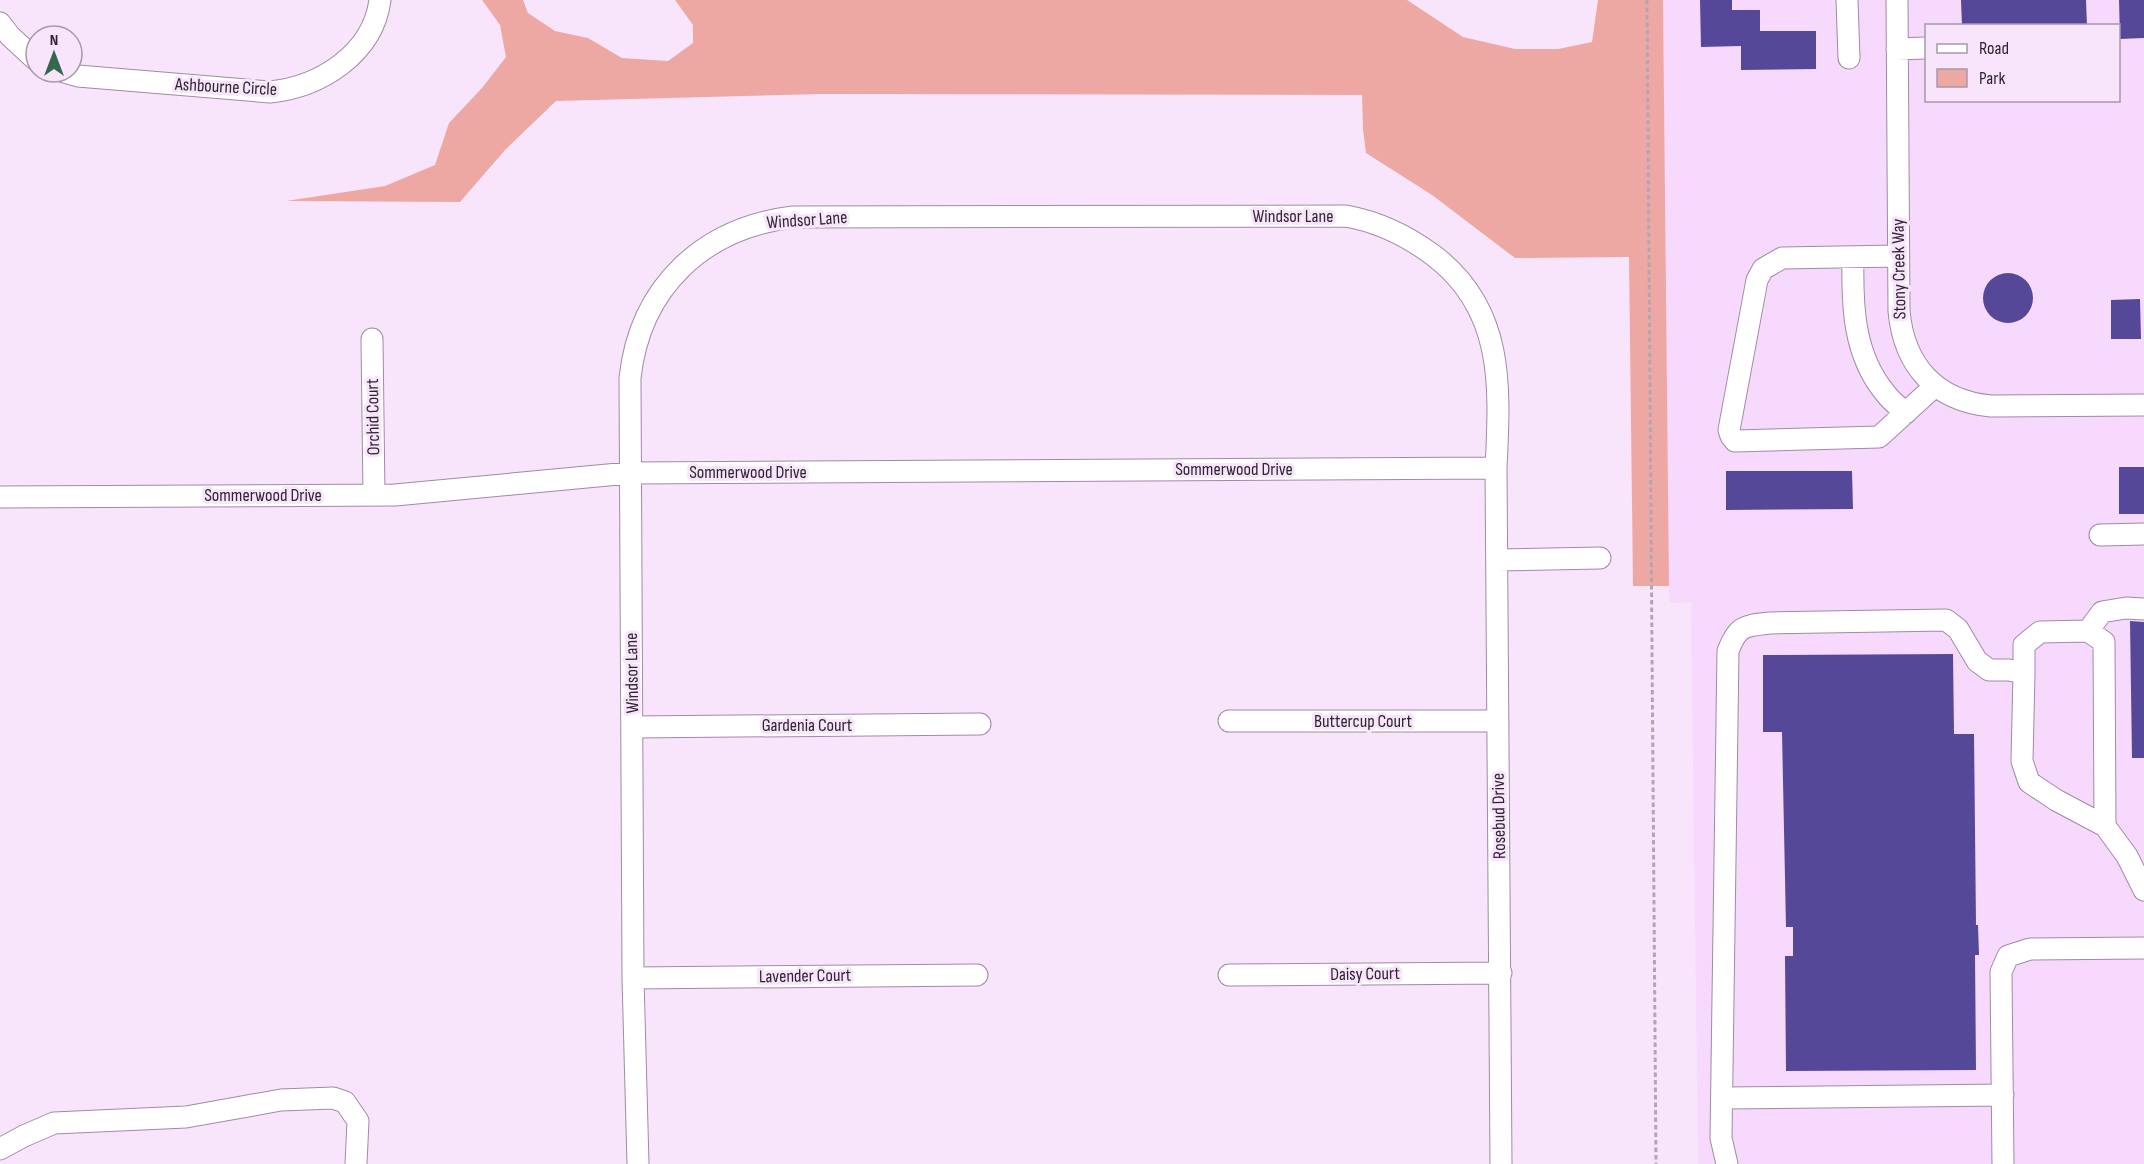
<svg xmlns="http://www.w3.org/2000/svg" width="2144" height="1164" font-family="'Sofia Sans Condensed',sans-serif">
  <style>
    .built { fill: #f6d9fc; fill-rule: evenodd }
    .green { fill: #eea8a3 }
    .building { fill: #564899 }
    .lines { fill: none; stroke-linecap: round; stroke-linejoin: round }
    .minor-casing { stroke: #a08aa5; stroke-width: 23 }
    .path { stroke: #b4a4b7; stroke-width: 3; stroke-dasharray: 4.5 3; stroke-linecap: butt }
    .minor { stroke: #fff; stroke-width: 21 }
    .labels { text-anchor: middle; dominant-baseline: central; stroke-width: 6; stroke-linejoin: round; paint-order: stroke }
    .street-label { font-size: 18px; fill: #2d242f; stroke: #f8e5fc }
  </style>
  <rect width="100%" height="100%" fill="#f8e5fc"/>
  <path class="built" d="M1663,0H2144V1164H1698L1691,602L1669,603ZM1926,26H2118V100H1926Z"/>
  <path class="green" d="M482,0H523L528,13L555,31L588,38L622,58L668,61L693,43V25L675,0H1407L1463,37L1515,49H1558L1592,42L1598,0H1663L1669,586H1633L1629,257L1515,258L1432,195L1366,153L1363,129L1362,95L821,94L556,101L505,150L460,202L286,201L385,186L435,165L449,123L482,88L506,57L500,25Z"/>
  <path class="building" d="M1700,0H1732V10H1760V31H1816V69L1741,70V46L1701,47Z
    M1961,0H2086L2087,26H2039V24L1962,26Z
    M2119,0H2144V38L2120,39Z
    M1983 298a25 25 0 1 1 50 0a25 25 0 1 1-50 0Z
    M2140,299L2141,339H2111V300Z
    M2119,467H2144V514H2119Z
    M1726,471H1852L1853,509L1726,510Z
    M2130,621L2144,622V758H2132Z
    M1953,654L1954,734H1974L1976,925H1978L1979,955H1975L1976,1070L1786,1071L1785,956H1793V927H1786L1782,732H1763V655Z"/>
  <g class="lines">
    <defs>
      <path id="minor" d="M1847,0L1849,58
        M1897,0L1899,311C1904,366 1936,401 1991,406L2144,405
        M0,23L10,36L36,60
        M1897,49L1926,48
        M64,72L78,76L270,92C320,87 373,54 380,0
        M1898,256L1782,258L1763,269L1757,280L1729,430L1731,436L1735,441L1879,437L1935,386
        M1853,257C1852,305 1853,355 1886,394C1891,401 1899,407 1906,413
        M372,339L374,495
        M0,497L395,495L629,473L1496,468
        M2100,535L2144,534
        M1497,560L1600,558
        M2088,631L2102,612L2126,608L2144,609
        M2024,673L2022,761L2029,782L2056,800L2105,826
        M1229,721H1498
        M633,727L980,724
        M1229,975L1501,973
        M633,978L977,975
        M1722,1098L2003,1095
        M0,1149L24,1136L54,1123L186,1117L281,1100L333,1098L345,1102L358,1121L356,1164
        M638,1164L633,978L630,378C640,287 703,228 793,217L1346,216C1379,222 1406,235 1433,255C1505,309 1500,387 1496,468L1501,1164
        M1727,1164L1721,1138L1728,651C1738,625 1744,626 1770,623L1946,620L1958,629L1977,661L1989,670H2009L2024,673V645L2040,632L2088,631L2104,642L2105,826L2127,856L2144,890
        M2003,1164L2001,972L2008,956L2030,949L2144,948"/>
    </defs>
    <use href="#minor" class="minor-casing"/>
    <path class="path" d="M1647,0L1656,1164"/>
    <use href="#minor" class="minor"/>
  </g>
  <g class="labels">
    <g class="street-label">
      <text transform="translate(226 87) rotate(3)">Ashbourne Circle</text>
      <text x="1293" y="216">Windsor Lane</text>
      <text transform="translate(807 220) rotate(-4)">Windsor Lane</text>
      <text transform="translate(1899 269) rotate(-91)">Stony Creek Way</text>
      <text transform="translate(373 417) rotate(-91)">Orchid Court</text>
      <text x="1234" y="469">Sommerwood Drive</text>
      <text x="748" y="472">Sommerwood Drive</text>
      <text x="263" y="495">Sommerwood Drive</text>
      <text transform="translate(632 673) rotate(-91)">Windsor Lane</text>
      <text x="1363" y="721">Buttercup Court</text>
      <text x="807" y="725">Gardenia Court</text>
      <text transform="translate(1499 816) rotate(-91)">Rosebud Drive</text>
      <text transform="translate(1365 974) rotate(-1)">Daisy Court</text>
      <text transform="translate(805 976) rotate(-1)">Lavender Court</text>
    </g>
  </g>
  <rect x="1925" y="24" width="195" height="78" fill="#f8e5fc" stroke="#a798aa" stroke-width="1.5"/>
  <rect x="1937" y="44" width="30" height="9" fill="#ffffff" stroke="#a798aa" stroke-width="1.5"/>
  <text x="1979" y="54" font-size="18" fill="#2d242f">Road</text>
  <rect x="1937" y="69" width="30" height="18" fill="#eea8a3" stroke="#a798aa" stroke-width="1.5"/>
  <text x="1979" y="84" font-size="18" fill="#2d242f">Park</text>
  <g transform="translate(54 54)"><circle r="28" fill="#f8e5fc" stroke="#a798aa" stroke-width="1.5"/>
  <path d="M0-4.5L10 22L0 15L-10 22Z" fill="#33684d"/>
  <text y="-9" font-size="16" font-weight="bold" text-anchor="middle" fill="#2d242f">N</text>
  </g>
</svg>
